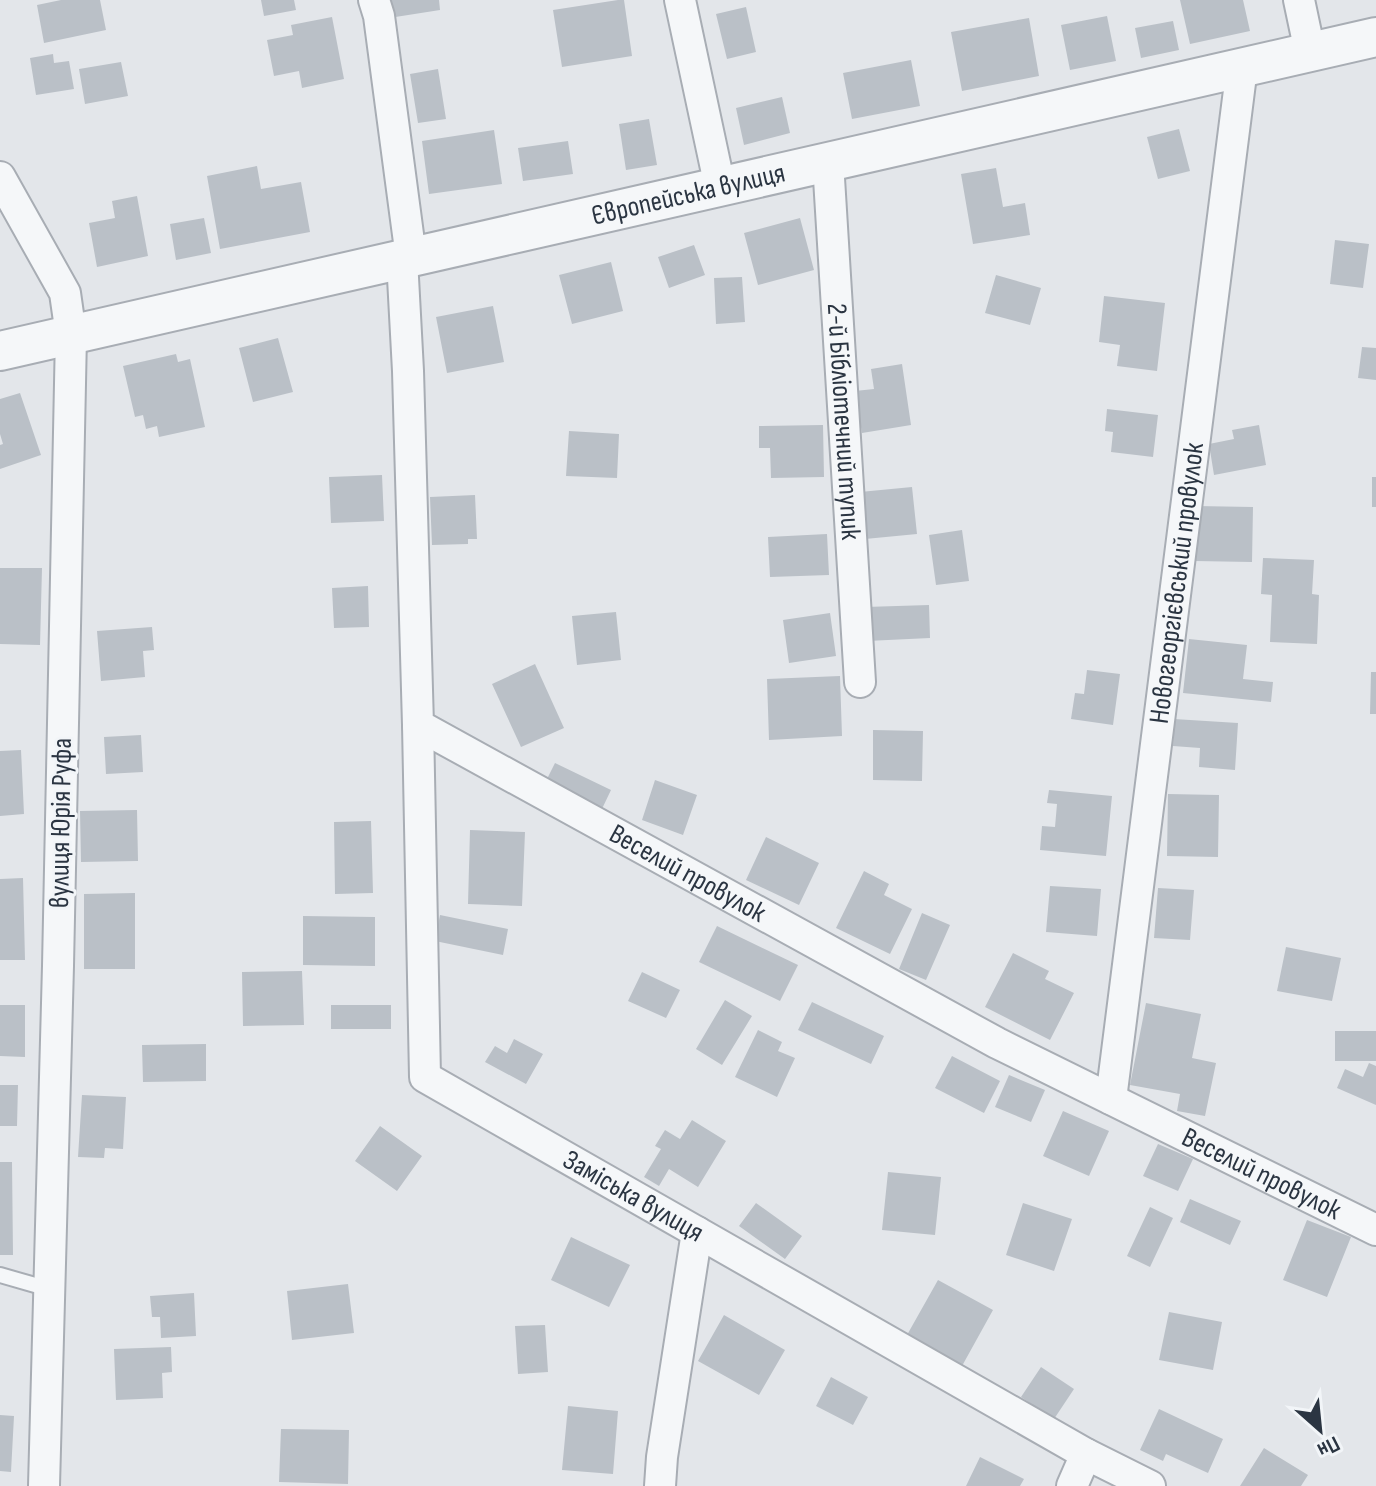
<svg xmlns="http://www.w3.org/2000/svg" width="1376" height="1486" font-family="'Sofia Sans Condensed',sans-serif">
  <style>
    .building { fill: #bac0c7 }
    .lines { fill: none; stroke-linecap: round; stroke-linejoin: round }
    .service-casing { stroke: #a8adb4; stroke-width: 18 }
    .minor-casing { stroke: #a8adb4; stroke-width: 34 }
    .tertiary-casing { stroke: #a8adb4; stroke-width: 42 }
    .service { stroke: #f5f7f9; stroke-width: 14 }
    .minor { stroke: #f5f7f9; stroke-width: 30 }
    .tertiary { stroke: #f5f7f9; stroke-width: 38 }
    .labels { text-anchor: middle; dominant-baseline: central; stroke-width: 6; stroke-linejoin: round; paint-order: stroke }
    .street-label { font-size: 28px; fill: #2b3542; stroke: #f2f5f8 }
  </style>
  <rect width="100%" height="100%" fill="#e3e6ea"/>
  <path class="building" d="M61,0H100L106,30L44,43L37,5Z
    M261,0H294L296,10L264,16Z
    M386,0H439L440,10L389,18Z
    M618,0H624L632,56L562,67L553,10Z
    M1180,0H1243L1250,31L1190,44Z
    M746,7L756,52L727,59L716,14Z
    M1107,16L1116,61L1070,70L1061,25Z
    M332,17L344,79L302,88L299,71L274,76L267,40L293,35L291,25Z
    M1029,18L1039,76L962,91L951,32Z
    M1173,21L1179,50L1141,58L1135,28Z
    M53,54L54,63L69,61L74,89L36,95L30,58Z
    M911,60L920,106L852,119L843,73Z
    M121,62L128,96L85,104L79,69Z
    M438,69L446,119L418,123L410,74Z
    M782,97L790,133L744,145L736,108Z
    M649,119L657,165L626,170L619,124Z
    M1179,129L1190,171L1158,179L1147,137Z
    M494,130L502,184L429,194L422,141Z
    M568,141L573,174L523,181L518,148Z
    M257,166L261,189L301,182L310,232L220,249L207,176Z
    M996,168L1003,207L1025,203L1030,235L973,244L961,174Z
    M137,196L148,256L97,267L89,223L115,218L112,201Z
    M204,218L211,253L176,260L170,224Z
    M800,218L814,270L758,285L744,233Z
    M1335,240L1369,244L1363,288L1330,284Z
    M694,245L705,275L669,288L658,257Z
    M611,262L623,311L572,324L559,275Z
    M996,275L1041,288L1030,325L985,313Z
    M742,277L745,322L716,324L714,278Z
    M1104,296L1165,303L1157,371L1117,366L1120,345L1099,342Z
    M493,306L504,362L447,373L436,317Z
    M278,338L293,392L253,402L239,348Z
    M1362,347L1376,348V380L1358,378Z
    M176,354L178,362L190,359L205,427L159,437L157,426L146,429L143,415L135,417L123,366Z
    M902,364L911,425L862,433L855,391L874,389L871,369Z
    M20,393L41,455L0,469V445L3,444L0,434V399Z
    M1107,409L1158,415L1153,457L1111,452L1113,432L1105,431Z
    M823,425L824,477L771,478L770,448H759V426Z
    M1259,425L1266,465L1214,475L1209,444L1234,439L1232,430Z
    M569,431L619,434L617,478L566,476Z
    M382,475L384,521L331,523L329,477Z
    M1372,477H1376V507H1372Z
    M912,487L917,534L865,539L860,492Z
    M475,495L477,539H468V544L432,545L430,497Z
    M1196,506L1253,507L1252,562L1195,561Z
    M962,530L969,581L936,585L929,535Z
    M827,534L829,575L770,577L768,537Z
    M1263,558L1314,560L1312,594L1319,595L1317,644L1270,642L1272,595L1261,594Z
    M0,568H42L40,645L0,644Z
    M368,586L369,627L334,628L332,588Z
    M929,605L930,638L867,641L865,607Z
    M616,612L621,660L577,665L572,616Z
    M830,613L836,656L789,663L783,620Z
    M152,627L154,650L143,651L145,677L101,681L97,631Z
    M1189,639L1247,645L1243,679L1273,682L1271,702L1183,693Z
    M535,664L564,728L521,747L492,684Z
    M1087,670L1120,674L1113,725L1071,719L1075,693L1084,694Z
    M1371,672H1376V714H1370Z
    M840,676L842,736L769,740L767,679Z
    M1174,719L1238,723L1235,770L1199,767L1200,748L1173,746Z
    M873,730L923,731L922,781L873,780Z
    M141,735L143,772L106,774L104,737Z
    M21,750L24,814L0,816V751Z
    M555,763L611,790L600,813L544,785Z
    M655,780L697,795L683,835L642,820Z
    M1049,790L1112,796L1106,856L1040,850L1042,826L1055,827L1057,804L1047,803Z
    M1168,794L1219,795L1218,857L1167,856Z
    M137,810L138,861L81,862L80,811Z
    M371,821L373,893L335,894L334,822Z
    M470,830L525,832L522,906L468,904Z
    M766,837L819,863L799,905L746,880Z
    M864,871L889,884L884,895L912,909L890,954L836,928Z
    M23,878L25,960H0V879Z
    M1050,886L1101,889L1097,936L1046,932Z
    M1158,888L1194,890L1190,940L1154,938Z
    M135,893V969H84V894Z
    M922,913L950,925L926,980L899,969Z
    M440,915L508,929L503,955L435,941Z
    M303,916L375,917V966L303,965Z
    M717,926L798,965L780,1001L699,962Z
    M1286,947L1341,958L1332,1001L1277,991Z
    M1013,953L1049,971L1045,979L1074,993L1050,1040L985,1007Z
    M302,971L304,1025L243,1026L242,972Z
    M642,972L680,990L666,1018L628,1001Z
    M725,1000L752,1016L722,1065L696,1049Z
    M812,1002L884,1036L871,1064L798,1030Z
    M1146,1003L1201,1014L1192,1058L1216,1063L1205,1116L1177,1111L1180,1094L1130,1085Z
    M0,1005H25V1057L0,1056Z
    M331,1005H391V1029H331Z
    M758,1030L782,1042L778,1051L795,1058L777,1097L735,1077Z
    M1335,1031H1376V1061H1335Z
    M514,1039L543,1054L526,1084L485,1062L495,1046L507,1053Z
    M206,1044V1081L143,1082L142,1045Z
    M952,1056L1000,1081L984,1113L935,1088Z
    M1369,1063L1376,1066V1105L1337,1088L1345,1069L1363,1077Z
    M1009,1075L1045,1090L1031,1122L995,1107Z
    M0,1085H18L17,1126H0Z
    M82,1095L126,1097L123,1149L105,1148L104,1158L78,1157Z
    M1063,1111L1109,1131L1089,1176L1043,1156Z
    M692,1120L726,1141L698,1187L669,1169L659,1186L644,1177L661,1149L655,1146L665,1130L680,1139Z
    M380,1126L422,1156L397,1191L355,1161Z
    M1158,1144L1193,1159L1178,1191L1143,1176Z
    M0,1162H12L13,1255H0Z
    M888,1172L941,1177L935,1235L882,1230Z
    M1190,1199L1241,1221L1230,1245L1180,1222Z
    M756,1203L802,1236L785,1259L739,1226Z
    M1023,1203L1072,1219L1054,1271L1006,1255Z
    M1150,1207L1173,1218L1150,1267L1127,1256Z
    M1307,1220L1351,1237L1327,1297L1283,1280Z
    M571,1237L630,1265L609,1307L551,1280Z
    M938,1280L993,1310L962,1366L907,1335Z
    M348,1284L354,1333L292,1340L287,1291Z
    M194,1293L196,1336L161,1338L160,1317H152L150,1296Z
    M1169,1312L1222,1322L1213,1370L1159,1360Z
    M724,1315L785,1350L759,1395L698,1361Z
    M545,1325L548,1372L518,1374L515,1326Z
    M171,1347L172,1372L162,1373L163,1398L116,1400L114,1349Z
    M1041,1367L1074,1389L1054,1419L1021,1397Z
    M831,1377L868,1397L853,1425L816,1406Z
    M568,1406L618,1411L613,1474L562,1470Z
    M1159,1409L1223,1439L1208,1473L1166,1454L1163,1461L1140,1450Z
    M0,1415L14,1416L11,1472L0,1471Z
    M281,1429L349,1430L348,1484L279,1482Z
    M1264,1448L1308,1475L1301,1486H1240Z
    M980,1457L1024,1479L1020,1486H966Z"/>
  <g class="lines">
    <defs>
      <path id="service" d="M0,1275L49,1289"/>
      <g id="minor">
        <path d="M374,0L379,16L411,257"/>
        <path d="M680,0L720,187"/>
        <path d="M1299,0L1310,52"/>
        <path id="s1" d="M828,162L860,682"/>
        <path d="M0,177L65,293L71,335L58,966L44,1486"/>
        <path id="s2" d="M402,259L408,371L418,725L997,1043L1376,1230"/>
        <path id="s3" d="M418,725L425,1077L1086,1454L1150,1486"/>
        <path id="s4" d="M1111,1099L1242,67"/>
        <path d="M660,1486L662,1457L697,1232"/>
        <path d="M1072,1486L1086,1454"/>
      </g>
      <g id="tertiary">
        <path id="s5" d="M0,351L1376,37"/>
      </g>
    </defs>
    <use href="#service" class="service-casing"/>
    <use href="#minor" class="minor-casing"/>
    <use href="#tertiary" class="tertiary-casing"/>
    <use href="#service" class="service"/>
    <use href="#minor" class="minor"/>
    <use href="#tertiary" class="tertiary"/>
  </g>
  <g class="labels">
    <g class="street-label">
      <text stroke="none"><textPath href="#s5" startOffset="706">Європейська вулиця</textPath></text>
      <text stroke="none"><textPath href="#s1" startOffset="260">2-й Бібліотечний тупик</textPath></text>
      <text stroke="none"><textPath href="#s4" startOffset="520">Новогеоргієвський провулок</textPath></text>
      <text transform="translate(61 823) rotate(-89)">вулиця Юрія Руфа</text>
      <text stroke="none"><textPath href="#s2" startOffset="774">Веселий провулок</textPath></text>
      <text stroke="none"><textPath href="#s2" startOffset="1422">Веселий провулок</textPath></text>
      <text stroke="none"><textPath href="#s3" startOffset="592">Заміська вулиця</textPath></text>
    </g>
  </g>
  <g transform="translate(1320 1430) rotate(153)" stroke="#f2f5f8" stroke-width="6" paint-order="stroke">
  <path d="M0-6L14 30L0 20L-14 30Z" fill="#2b3542"/>
  <text y="-12" font-size="22" font-weight="bold" text-anchor="middle" fill="#2b3542">Пн</text>
  </g>
</svg>
